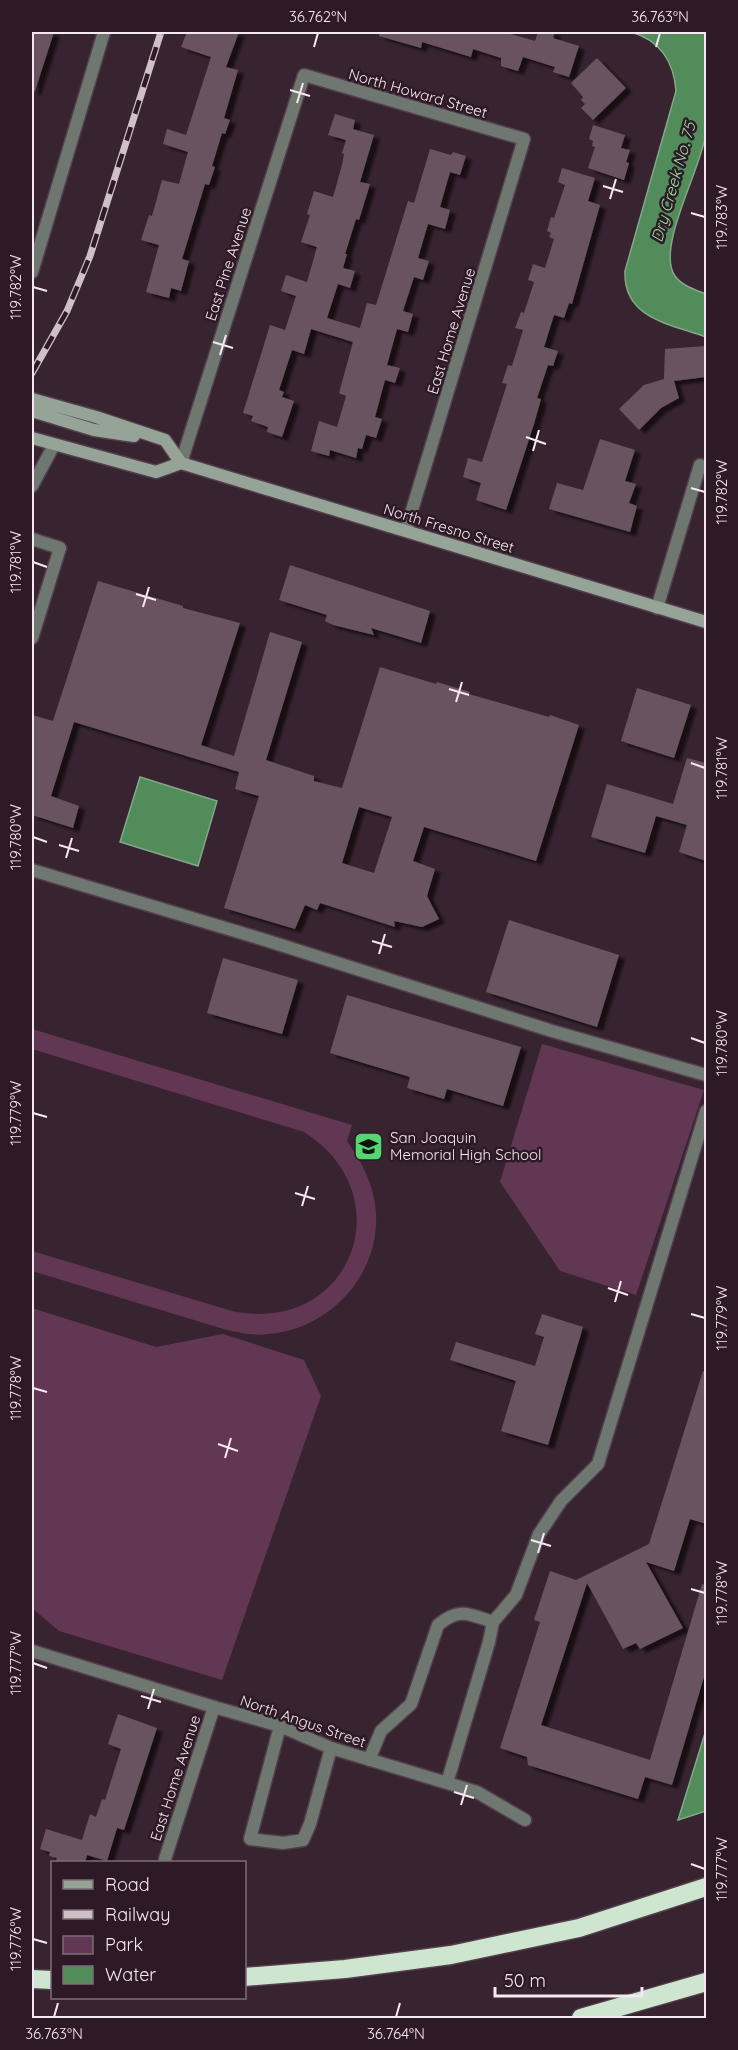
<svg xmlns="http://www.w3.org/2000/svg" width="738" height="2050" font-family="Quicksand,sans-serif">
  <style>
    .green { fill: #623753 }
    .water { fill: #528c5b; stroke: #83a888; stroke-width: 1.5 }
    .building { fill: #6a5360; fill-rule: evenodd; filter: url(#shadow) }
    .lines { fill: none; stroke-linecap: round; stroke-linejoin: round }
    .service-casing { stroke: #533f4b; stroke-width: 15 }
    .minor-casing { stroke: #533f4b; stroke-width: 15 }
    .secondary-casing { stroke: #533f4b; stroke-width: 15 }
    .motorway-casing { stroke: #533f4b; stroke-width: 21 }
    .service { stroke: #6f7870; stroke-width: 12 }
    .minor { stroke: #6f7870; stroke-width: 12 }
    .secondary { stroke: #96a497; stroke-width: 12 }
    .motorway { stroke: #cee5d0; stroke-width: 18 }
    .rail-casing { stroke: #cfc0c8; stroke-width: 7 }
    .rail { stroke: #2d1a26; stroke-width: 4.5; stroke-dasharray: 14; stroke-linecap: butt }
    .ticks { fill: none; stroke: #f6e8f0; stroke-width: 2 }
    .labels { text-anchor: middle; dominant-baseline: central; stroke-width: 5; stroke-linejoin: round; paint-order: stroke }
    .street-label { font-size: 15px; fill: #f6e8f0; stroke: #2d1a26 }
    .poi-label { font-size: 15px; fill: #f6e8f0; stroke: #2d1a26; text-anchor: start }
    .water-label { font-size: 16px; font-style: italic; fill: #91e39d; stroke: #2d1a26 }
    .neatline { fill: none; stroke: #f6e8f0; stroke-width: 2 }
    .ticks-label { font-size: 15px; text-anchor: middle; fill: #f6e8f0 }
  </style>
  <defs>
    <filter id="shadow"><feDropShadow dx="6" dy="4" stdDeviation="1.5" flood-color="#0009"/></filter>
  </defs>
  <rect width="100%" height="100%" fill="#382430"/>
  <path class="green" d="M32,1029L352,1125L347,1141C358,1157 367,1172 372,1190C392,1259 338,1329 268,1334C254,1336 241,1333 227,1330L32,1271V1251L232,1311C350,1336 405,1196 304,1132L32,1049Z
    M542,1044L704,1090L636,1295L560,1271L500,1182Z
    M32,1308L156,1347L223,1334L304,1360L321,1396L222,1680L59,1631L32,1608Z"/>
  <path class="water" d="M631,32H706C707,65 710,99 706,132C703,166 655,248 675,276C682,286 696,290 706,294V337C671,324 623,319 625,271L676,91C674,62 660,40 631,32Z
    M140,777L217,801L198,866L120,842Z
    M706,1730V1811L678,1820Z"/>
  <path class="building" d="M32,32H54L35,91H32Z
    M187,32H239L226,67L238,70L224,118L230,120L225,134L222,133L212,166L215,167L209,185L205,184L182,259L189,261L181,291L171,288L169,298L146,292L159,245L141,240L149,215L152,216L162,180L179,184L188,152L163,144L167,129L186,135L211,57L181,47Z
    M379,32H504L535,41L538,32H555L553,38L579,46L569,77L553,72L555,67L523,57L518,71L501,66V58L473,49L471,57L422,42L421,48L379,36Z
    M597,58L626,88L593,120L581,108L585,104L581,100L583,97L571,83Z
    M335,114L355,120L353,129L374,135L360,182L370,184L359,220L356,219L345,254H347L343,268L355,271L350,288L338,284L327,318L360,328L367,303L376,305L408,201L414,203L430,149L451,155L453,152L466,156L460,175L450,172L440,207L450,210L445,229L428,224L418,258L429,261L423,280L414,277L403,311L413,314L408,332L397,329L387,365L400,368L395,383L385,380L375,417L382,419L376,438L366,435L362,449L358,448L356,458L330,450L329,456L311,451L319,421L337,427L346,396L339,393L353,342L311,329L304,354L292,350L279,390L284,392L282,397L294,401L282,437L267,432L268,427L251,421L253,416L243,413L270,325L285,330L296,296L281,291L286,275L307,282L317,247L301,242L310,215L307,214L314,191L333,197L342,165L344,154L342,153L346,140L328,135Z
    M593,125L625,135L621,148L630,150L626,162L629,163L624,180L588,168L595,147L592,146L593,141L589,139Z
    M562,168L595,178L588,201L600,205L572,304L569,303L564,318L554,315L544,347L558,351L553,366L548,365L537,398L541,399L534,424L506,510L476,500L481,483L463,477L468,458L482,462L507,384L502,383L508,365L512,366L523,330L515,328L521,312L524,313L534,282L528,280L533,264L545,268L554,239L549,237L551,233L547,231L551,217L554,218L565,185L558,182Z
    M706,346V377L674,381L679,398L661,408L639,430L619,409L644,385L664,379L665,349Z
    M600,439L635,450L625,481L636,484L629,503L637,506L630,532L549,509L557,483L583,490Z
    M290,565L430,611L421,643L371,628L374,635L333,625L325,621L327,615L279,600Z
    M98,581L183,606V608L240,623L201,745L234,756L270,632L302,642L266,760L314,776V781L342,788L380,667L436,684L437,682L470,692L469,694L549,717L550,715L579,725L536,861L424,827L413,861L435,869L427,896L439,919L422,927L394,921L395,927L320,903L317,910L305,905L295,929L224,908L259,796L235,789L239,772L74,722L51,796L79,806L73,828L32,815V715L53,721ZM359,807L392,817L374,873L342,863Z
    M637,688L691,705L674,758L621,741Z
    M687,758L706,763V861L679,852L687,825L656,816L645,853L591,837L607,784L673,804Z
    M509,920L619,955L597,1027L486,992Z
    M223,958L298,980L282,1034L207,1013Z
    M347,995L521,1047L503,1106L447,1089L444,1099L407,1088L410,1077L330,1053Z
    M542,1314L583,1327L548,1445L501,1431L516,1381L450,1360L456,1342L535,1366L544,1337L535,1334Z
    M703,1371L706,1372V1524L690,1519L674,1571L646,1562L683,1628L640,1649L636,1643L623,1649L587,1583L541,1725L650,1760L702,1584L706,1585V1670L672,1785L645,1777L638,1799L528,1765L527,1757L500,1748L540,1622L534,1620L550,1571L576,1580L649,1544Z
    M118,1714L157,1728L124,1830L117,1828L107,1861L87,1855L85,1863H55L57,1858L49,1856L50,1852L40,1849L46,1829L82,1840L90,1814L96,1817L102,1799L105,1800L121,1749L108,1744Z"/>
  <g class="lines">
    <defs>
      <path id="service" d="M32,539L60,548L32,638
        M32,870L265,940L552,1031L706,1075
        M214,1707L280,1726L331,1748L477,1792L525,1820
        M280,1726L250,1839L283,1843L303,1840L310,1824L331,1748
        M369,1760L381,1731L411,1704L438,1625C459,1607 469,1614 493,1622L516,1595L539,1534L561,1501L598,1464L706,1111
        M447,1783L489,1642L493,1622"/>
      <path id="minor" d="M32,272L104,32
        M181,463L304,75L524,139L406,530
        M32,486L54,445
        M657,608L700,465
        M32,1651L214,1707L165,1859"/>
      <path id="secondary" d="M32,399L96,417L165,440L181,463
        M32,411L94,430L134,436
        M32,438L156,472L181,463L706,622"/>
      <path id="motorway" d="M244,1977L345,1969L451,1955L579,1928L706,1887
        M32,1979L52,1980
        M581,2018L706,1982"/>
    </defs>
    <use href="#service" class="service-casing"/>
    <use href="#minor" class="minor-casing"/>
    <use href="#secondary" class="secondary-casing"/>
    <use href="#motorway" class="motorway-casing"/>
    <use href="#service" class="service"/>
    <use href="#minor" class="minor"/>
    <use href="#secondary" class="secondary"/>
    <use href="#motorway" class="motorway"/>
    <defs>
      <path id="rail" d="M32,373L67,311L90,256L161,32"/>
    </defs>
    <use href="#rail" class="rail-casing"/>
    <use href="#rail" class="rail"/>
  </g>
  <path class="ticks" d="M314,47L318,33M656,47L660,33M290,90L310,96M297,103L303,83M603,186L623,192M610,199L616,179M691,213L705,217M33,287L47,291M213,342L233,348M220,355L226,335M526,437L546,444M533,451L539,430M691,488L705,492M33,562L47,567M136,594L156,600M143,607L149,587M449,689L469,695M456,702L462,682M691,763L705,768M33,837L47,842M59,845L79,851M66,858L72,838M372,941L392,947M379,954L385,934M691,1038L705,1043M33,1113L47,1117M295,1193L315,1199M302,1206L308,1186M608,1288L628,1295M615,1302L621,1281M691,1314L705,1318M33,1388L47,1392M218,1444L238,1451M225,1458L231,1438M531,1540L551,1546M538,1553L544,1533M691,1589L705,1593M33,1663L47,1668M141,1696L161,1702M148,1709L154,1689M454,1792L474,1798M461,1805L467,1785M691,1864L705,1869M33,1939L47,1943M54,2017L58,2003M396,2017L400,2003"/>
  <defs>
    <symbol id="school-square" viewBox="-11 -11 22 22"><rect x="-9" y="-9" width="18" height="18" rx="4" fill="#55d671" stroke="#2d1a26"/><path d="M0-5L7-2L0 1L-7-2ZM-4 1L0 2.5L4 1V4Q0 6-4 4Z" fill="#111"/></symbol>
  </defs>
  <g fill-rule="evenodd">
    <use href="#school-square" x="352" y="1130" width="33" height="33"/>
  </g>
  <g class="labels">
    <g class="street-label">
      <text transform="translate(418 93) rotate(16)">North Howard Street</text>
      <text transform="translate(228 264) rotate(-72)">East Pine Avenue</text>
      <text transform="translate(451 331) rotate(-73)">East Home Avenue</text>
      <text transform="translate(449 528) rotate(17)">North Fresno Street</text>
      <text transform="translate(303 1721) rotate(19)">North Angus Street</text>
      <text transform="translate(175 1778) rotate(-72)">East Home Avenue</text>
    </g>
    <g class="poi-label">
      <text x="390" y="1137">San Joaquin<tspan x="390" dy="17">Memorial High School</tspan></text>
    </g>
    <g class="water-label">
      <text transform="translate(673 182) rotate(-74)">Dry Creek No. 75</text>
    </g>
  </g>
  <rect width="738" height="2050" fill="none" stroke="#2d1a26" stroke-width="66"/>
  <rect x="51" y="1861" width="195" height="138" fill="#2d1a26" stroke="#7d6c77" stroke-width="1.5"/>
  <rect x="63" y="1880" width="30" height="9" fill="#96a497" stroke="#7d6c77" stroke-width="1.5"/>
  <text x="105" y="1891" font-size="18" fill="#f6e8f0">Road</text>
  <rect x="63" y="1910" width="30" height="9" fill="#cfc0c8" stroke="#7d6c77" stroke-width="1.5"/>
  <text x="105" y="1921" font-size="18" fill="#f6e8f0">Railway</text>
  <rect x="63" y="1936" width="30" height="18" fill="#623753" stroke="#7d6c77" stroke-width="1.5"/>
  <text x="105" y="1951" font-size="18" fill="#f6e8f0">Park</text>
  <rect x="63" y="1966" width="30" height="18" fill="#528c5b" stroke="#7d6c77" stroke-width="1.5"/>
  <text x="105" y="1981" font-size="18" fill="#f6e8f0">Water</text>
  <path d="M495 1987v9h147v-9" fill="none" stroke="#f6e8f0" stroke-width="3"/>
  <text x="504" y="1987" font-size="18" fill="#f6e8f0" stroke="#2d1a26" stroke-width="4.5" paint-order="stroke">50 m</text>
  <rect x="33" y="33" width="672" height="1984" class="neatline"/>
  <g class="ticks-label">
    <text x="318" y="22">36.762°N</text>
    <text x="660" y="22">36.763°N</text>
    <text transform="translate(722 217) rotate(-90)" y="5">119.783°W</text>
    <text transform="translate(16 287) rotate(-90)" y="5">119.782°W</text>
    <text transform="translate(722 492) rotate(-90)" y="5">119.782°W</text>
    <text transform="translate(16 562) rotate(-90)" y="5">119.781°W</text>
    <text transform="translate(722 768) rotate(-90)" y="5">119.781°W</text>
    <text transform="translate(16 837) rotate(-90)" y="5">119.780°W</text>
    <text transform="translate(722 1043) rotate(-90)" y="5">119.780°W</text>
    <text transform="translate(16 1113) rotate(-90)" y="5">119.779°W</text>
    <text transform="translate(722 1318) rotate(-90)" y="5">119.779°W</text>
    <text transform="translate(16 1388) rotate(-90)" y="5">119.778°W</text>
    <text transform="translate(722 1593) rotate(-90)" y="5">119.778°W</text>
    <text transform="translate(16 1663) rotate(-90)" y="5">119.777°W</text>
    <text transform="translate(722 1869) rotate(-90)" y="5">119.777°W</text>
    <text transform="translate(16 1939) rotate(-90)" y="5">119.776°W</text>
    <text x="54" y="2039">36.763°N</text>
    <text x="396" y="2039">36.764°N</text>
  </g>
</svg>
